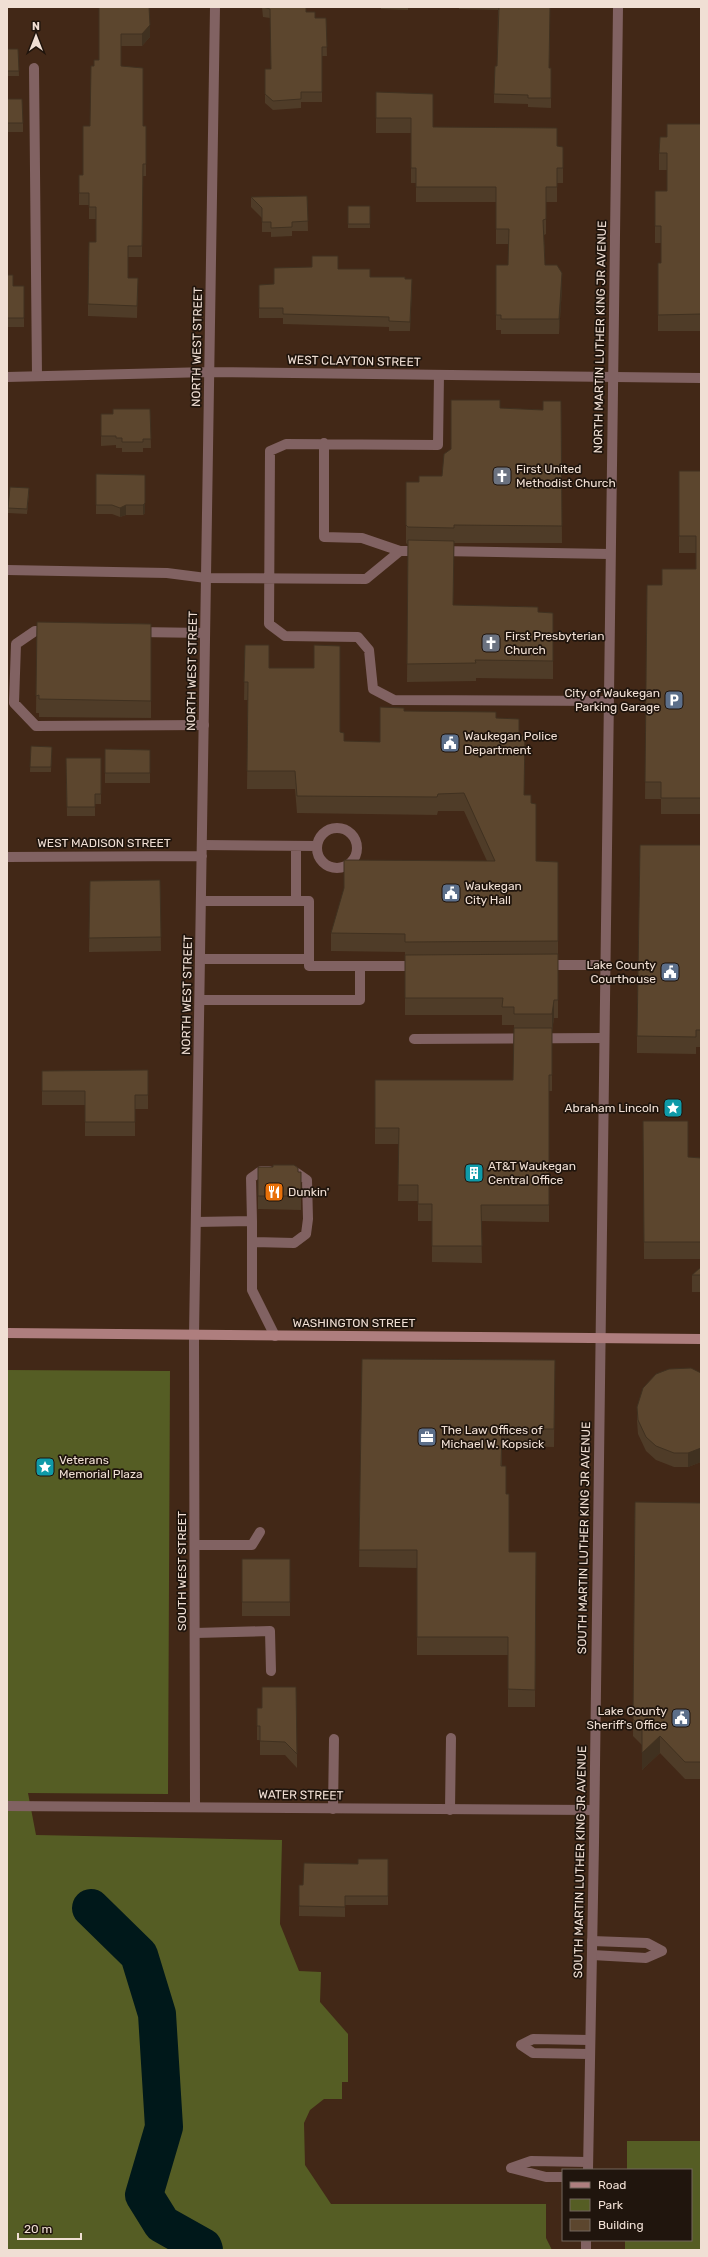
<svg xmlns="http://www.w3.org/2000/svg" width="708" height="2257" font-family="Rubik,sans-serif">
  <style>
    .green { fill: #555d24 }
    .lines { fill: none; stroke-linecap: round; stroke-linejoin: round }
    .river { stroke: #00181a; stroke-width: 38 }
    .service { stroke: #816262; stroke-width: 10 }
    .minor { stroke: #816262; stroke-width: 10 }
    .tertiary { stroke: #816262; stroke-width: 10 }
    .secondary { stroke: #ae7e7e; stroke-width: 10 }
    .wall { fill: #4f3c28 }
    .shaded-wall { fill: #403120 }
    .building { fill: #5c462e; stroke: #403120 }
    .labels { text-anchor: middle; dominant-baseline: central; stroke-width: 3.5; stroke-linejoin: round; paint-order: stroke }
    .street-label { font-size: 12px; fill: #f0dfd4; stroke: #20150d }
    .poi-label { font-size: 12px; fill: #f0dfd4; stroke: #20150d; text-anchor: start }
  </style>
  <rect width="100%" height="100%" fill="#422817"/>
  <path class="green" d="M7,1370L170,1371L168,1794L28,1793L36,1835L282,1840L280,1924L299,1971L321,1972L320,2002L348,2034V2082H342V2099H324L310,2110L304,2123L305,2165L331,2204H546V2238L552,2250H7Z
    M627,2141H701V2250H625V2240H691V2170H627Z"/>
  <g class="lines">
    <path class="river" d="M91,1908L139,1955L157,2014L164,2127L144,2195L162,2224L203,2247L204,2250"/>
    <path class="service" d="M34,68L37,376
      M439,375L438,445L286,444L270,451L269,624L285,636L358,637L369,650L373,689L394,700L607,701
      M324,443V537L362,538L400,551H422
      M440,551L610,554
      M7,570L167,573L206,578L366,579L400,551
      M50,631H35L16,644L14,703L36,726L204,725
      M138,632L205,633
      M317 848a20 20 0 1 1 40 0a20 20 0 1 1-40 0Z
      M202,845L317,846
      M201,901H296
      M200,959H309V901H296V846
      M545,965H605
      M360,966H419
      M200,1000H360V966H309V959
      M414,1039L604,1038
      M252,1221L251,1178L261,1171H269
      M196,1222L252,1221V1290L275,1336
      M252,1242L294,1243L306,1234L308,1219L307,1180L294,1171H289
      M195,1545H252L260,1532
      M195,1633L270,1631L271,1671
      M333,1809L334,1739
      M450,1810L451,1738
      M592,1955L646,1958L662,1951L647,1943L592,1941
      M521,2045L533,2053L590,2054
      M521,2045L533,2039L590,2040
      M511,2168L531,2161L588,2162
      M511,2168L546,2177H563"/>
    <path class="minor" d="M7,377L209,372L701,378
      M7,857L202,856
      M7,1806L594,1810
      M195,1807L194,1335L215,7"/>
    <path class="tertiary" d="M588,2170L594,1843L618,7
      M586,2250V2240"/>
    <path class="secondary" d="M7,1333L701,1339"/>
  </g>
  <path class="wall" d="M99,7L150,37L142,46H121V66L143,126H146V176H143L142,257H128V278H138L137,318L88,316V304L96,242V219H89V205H79V175H83L90,126L94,66L99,60Z
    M262,7H306V12L315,18H326L327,56H322V102H301V108L273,110L265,103V69H271L270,18L263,17Z
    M381,7H408V10L381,9Z
    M459,7H550L549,68H551V108L528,107V104L494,103V94L497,66L498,10L459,9Z
    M7,49H18L19,76H7Z
    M376,92L433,127L563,147V183H557V202H546V234L544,235L545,265L562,288L559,334H501V330H496V265H508V244H496V202H416V183H411V133H376Z
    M7,99L23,123V132H7Z
    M701,124V331H658V263H661V243H655V191H667V170H659V153L667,137Z
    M307,196L308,231H292V236L271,237V232H262V218L251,207V197Z
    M348,206H370V228H348Z
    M338,269L370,277L405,279L412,288L410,331H389V327L283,324V318H259V285L274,284Z
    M7,275L13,286H24V327H7Z
    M561,401L562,543H454L453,605L538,612L553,613V679L476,678V681L407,682L408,545L406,543V482H419L442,476L451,449L500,408L543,410Z
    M150,409L151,448H143V452H122V448H116V445L101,446V414H113Z
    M679,471H701V814H661V799H645L647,585H662L696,569V553H679Z
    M96,474L145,475V513L143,515H126L120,517L112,514H96Z
    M29,493L27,514L8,513V508Z
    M37,622L151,624V718L39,717V713H36Z
    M245,645L340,732L344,741L380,742L404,711L496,718L519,736L524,795L531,803L536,861L558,862V1018H554L552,1032V1091H549V1222L481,1221L482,1263L432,1262V1221H418V1201H398L399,1144H375V1080H513L514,1025H502V1015H405V952L331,951V933L487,861L464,811H438L437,815L297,813L295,789H247L248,700H244Z
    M31,746L52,747L51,772H30Z
    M105,749L150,750V783H105Z
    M66,758H101V804H95V816H67Z
    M701,845V1047H696V1054L637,1053V1036Z
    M160,880L161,951L89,952L90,881Z
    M148,1070V1109H135V1136H85V1105H42V1071Z
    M643,1121L688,1157L701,1158V1259H644Z
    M258,1167L298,1172L301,1196V1210L258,1209Z
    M701,1267V1292H692V1275Z
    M362,1359L555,1360L554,1447L502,1446V1466L506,1494L509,1552H536L535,1707H508V1655H417V1568L359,1567Z
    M701,1373V1462L688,1467H674L656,1460L646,1451L638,1434L637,1421V1407Z
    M635,1502L701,1503V1779H685L660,1753L642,1770V1745L633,1736Z
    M242,1559H290V1616H242Z
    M257,1708L297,1754V1768L285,1755H260V1740H257Z
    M388,1859V1905H345V1917L299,1916V1885H303L358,1864Z"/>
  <path class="shaded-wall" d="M150,25V37L142,46V34Z
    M562,273V288L559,334V319Z
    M412,279V288L410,331V322Z
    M145,503V513L143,515V505Z
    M126,505V515L120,517V508Z
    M554,1000V1018L552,1032V1014Z
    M701,1448V1462L688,1467V1453Z
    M660,1736V1753L642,1770V1753Z"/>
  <path class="building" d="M99,7H149L150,25L142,34H121V66L143,68V126H146V164H143L142,246H128V278H138L137,306L88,304L89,242H96V207H89V193H79V175H83V126H90L91,66H94V60H99Z
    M263,7H306V12H315V18H326L327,47H322V92H301V99L273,101L265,94V69H271L270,9Z
    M499,7H550L549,68H551V98H528V95L494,94L495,66H497Z
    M7,49H18L19,71H7Z
    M376,92L433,94V127L557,128V146L563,147V168H557V187H546V219L543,220L545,265H557L562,273L559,319H501V315H496V265H508L509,229H496V187H416V168H411V118H376Z
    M7,99H22L23,123H7Z
    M667,124H701V314L658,315V263H661V226H655V191H667V153H659L660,137H667Z
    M307,196L308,221L292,222V227L271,228V222H262V208L251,197Z
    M348,206H370V224H348Z
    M312,256H338V269H370V277H405V279H412L410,322L389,321V317L283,314V308H259V285L274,284V268L312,267Z
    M7,275H13V286H24V318H7Z
    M451,400H500V408L543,410V401H561L562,526L454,525V528L408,527L406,525V482H419V476H442L444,454L451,449Z
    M113,409H150L151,439H143V442H122V438H116V436H101V414H113Z
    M679,471H701V798H661V782H645L647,585H662V569H696V536H679Z
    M96,474L145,475V503L143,505H126L120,508L112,505H96Z
    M10,487L29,488L27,509L8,508Z
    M408,540L454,541L453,605L538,607V612L553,613V661L475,660L476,663L407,664Z
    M37,622L151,624V701L39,699V695L36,696Z
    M245,645H269V668H314V645L340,646V732L344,733V741L380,742V707L404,708V711L496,712V718L519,719V736H525L524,795H531V803L536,804V861L558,862V941L405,942V934L331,933L344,888V860L495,861L464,793L438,794L437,797L297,796L295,771H247L248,682H244Z
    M31,746L52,747L51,767H30Z
    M105,749L150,750V773H105Z
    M66,758H101V794H95V807H67Z
    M640,845H701V1030H696V1037L637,1036Z
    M160,880L161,937L89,938L90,881Z
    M558,954V1000H554L552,1014H514V1007H502L503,998H405V955Z
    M514,1028H552V1075H549V1205H481L482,1246H432V1204H418V1185H398L399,1128H375V1080H513Z
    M148,1070V1095H135V1122H85V1091H42V1071Z
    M643,1121H688V1157L701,1158V1242H644Z
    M273,1165H294L298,1168V1172H301V1196H258V1167H273Z
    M701,1267V1275H692Z
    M362,1359L555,1360L554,1429H502L501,1466H506V1494H509V1552H536L535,1690L508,1689V1637H417V1550H359Z
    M691,1368L701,1373V1448L688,1453H674L656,1446L646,1437L638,1420L637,1407L643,1388L656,1374L669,1369Z
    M635,1502L701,1503V1762H685L660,1736L642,1753V1728L633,1719Z
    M242,1559H290V1602H242Z
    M262,1687H296L297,1754L285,1742L260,1741V1726H257V1708H262Z
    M358,1859H388V1896H345V1907L299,1906V1885H303L304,1863L358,1864Z"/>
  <defs>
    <symbol id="church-square" viewBox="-11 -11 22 22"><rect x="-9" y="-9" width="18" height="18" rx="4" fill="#6b7280" stroke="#20150d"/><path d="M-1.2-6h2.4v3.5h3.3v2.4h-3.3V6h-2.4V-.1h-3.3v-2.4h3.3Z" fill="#fff"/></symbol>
    <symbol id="parking-square" viewBox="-11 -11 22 22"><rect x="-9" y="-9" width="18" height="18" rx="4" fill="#5c6f8a" stroke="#20150d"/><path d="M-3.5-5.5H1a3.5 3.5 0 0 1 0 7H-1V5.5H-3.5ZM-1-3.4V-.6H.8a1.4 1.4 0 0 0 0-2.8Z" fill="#fff"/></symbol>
    <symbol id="civic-square" viewBox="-11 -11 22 22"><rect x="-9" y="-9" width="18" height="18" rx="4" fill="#5c6f8a" stroke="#20150d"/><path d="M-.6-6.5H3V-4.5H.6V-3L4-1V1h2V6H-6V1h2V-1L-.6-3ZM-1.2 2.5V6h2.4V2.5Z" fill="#fff"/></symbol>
    <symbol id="sight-square" viewBox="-11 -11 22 22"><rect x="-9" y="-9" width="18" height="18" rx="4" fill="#0f9aa8" stroke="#20150d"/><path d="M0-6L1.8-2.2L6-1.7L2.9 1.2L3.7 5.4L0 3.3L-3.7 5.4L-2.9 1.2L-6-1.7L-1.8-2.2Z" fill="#fff"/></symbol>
    <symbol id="building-square" viewBox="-11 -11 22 22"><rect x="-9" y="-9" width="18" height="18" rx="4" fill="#0f9aa8" stroke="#20150d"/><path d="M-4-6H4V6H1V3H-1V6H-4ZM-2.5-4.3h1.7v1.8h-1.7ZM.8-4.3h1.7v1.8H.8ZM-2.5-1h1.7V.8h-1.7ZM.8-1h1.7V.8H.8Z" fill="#fff"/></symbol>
    <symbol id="restaurant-square" viewBox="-11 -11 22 22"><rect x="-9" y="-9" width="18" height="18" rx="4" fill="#e8710a" stroke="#20150d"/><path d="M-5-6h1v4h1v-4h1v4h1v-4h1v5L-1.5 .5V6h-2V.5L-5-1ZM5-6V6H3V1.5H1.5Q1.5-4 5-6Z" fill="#fff"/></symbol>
    <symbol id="office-square" viewBox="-11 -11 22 22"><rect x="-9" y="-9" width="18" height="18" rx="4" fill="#5c6f8a" stroke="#20150d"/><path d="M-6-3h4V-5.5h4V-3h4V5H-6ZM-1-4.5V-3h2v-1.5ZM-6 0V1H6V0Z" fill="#fff"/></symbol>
  </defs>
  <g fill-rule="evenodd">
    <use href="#church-square" x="491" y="465" width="22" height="22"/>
    <use href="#church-square" x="480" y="632" width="22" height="22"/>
    <use href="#parking-square" x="663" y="689" width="22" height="22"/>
    <use href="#civic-square" x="439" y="732" width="22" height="22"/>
    <use href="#civic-square" x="440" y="882" width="22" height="22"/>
    <use href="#civic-square" x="659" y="961" width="22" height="22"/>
    <use href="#sight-square" x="662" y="1097" width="22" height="22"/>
    <use href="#building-square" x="463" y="1162" width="22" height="22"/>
    <use href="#restaurant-square" x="263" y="1181" width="22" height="22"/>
    <use href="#office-square" x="416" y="1426" width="22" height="22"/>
    <use href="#sight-square" x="34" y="1456" width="22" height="22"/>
    <use href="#civic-square" x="670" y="1707" width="22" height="22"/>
  </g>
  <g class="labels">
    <g class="street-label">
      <text transform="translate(600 337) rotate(-89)">NORTH MARTIN LUTHER KING JR AVENUE</text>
      <text transform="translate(197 347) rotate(-89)">NORTH WEST STREET</text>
      <text transform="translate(354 361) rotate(1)">WEST CLAYTON STREET</text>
      <text transform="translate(192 671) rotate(-89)">NORTH WEST STREET</text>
      <text x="104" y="843">WEST MADISON STREET</text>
      <text transform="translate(187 995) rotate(-89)">NORTH WEST STREET</text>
      <text x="354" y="1323">WASHINGTON STREET</text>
      <text transform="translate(584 1538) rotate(-89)">SOUTH MARTIN LUTHER KING JR AVENUE</text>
      <text transform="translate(182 1571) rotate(-90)">SOUTH WEST STREET</text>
      <text transform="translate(301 1795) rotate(1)">WATER STREET</text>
      <text transform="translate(580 1862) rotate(-89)">SOUTH MARTIN LUTHER KING JR AVENUE</text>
    </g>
    <g class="poi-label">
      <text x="516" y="469">First United<tspan x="516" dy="14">Methodist Church</tspan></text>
      <text x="505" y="636">First Presbyterian<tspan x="505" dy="14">Church</tspan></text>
      <text x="660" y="693" text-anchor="end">City of Waukegan<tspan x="660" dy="14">Parking Garage</tspan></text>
      <text x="464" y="736">Waukegan Police<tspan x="464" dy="14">Department</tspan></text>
      <text x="465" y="886">Waukegan<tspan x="465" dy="14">City Hall</tspan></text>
      <text x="656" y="965" text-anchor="end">Lake County<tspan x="656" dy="14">Courthouse</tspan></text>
      <text x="659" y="1108" text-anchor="end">Abraham Lincoln</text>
      <text x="488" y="1166">AT&amp;T Waukegan<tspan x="488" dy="14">Central Office</tspan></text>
      <text x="288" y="1192">Dunkin'</text>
      <text x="441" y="1430">The Law Offices of<tspan x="441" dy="14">Michael W. Kopsick</tspan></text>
      <text x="59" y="1460">Veterans<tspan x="59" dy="14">Memorial Plaza</tspan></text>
      <text x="667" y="1711" text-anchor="end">Lake County<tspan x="667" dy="14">Sheriff's Office</tspan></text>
    </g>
  </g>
  <rect width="708" height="2257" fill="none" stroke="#f0dfd4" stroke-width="16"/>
  <rect x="562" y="2169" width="130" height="72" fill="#20150d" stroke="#73665d"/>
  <rect x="570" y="2182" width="20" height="6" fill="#ae7e7e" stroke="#73665d"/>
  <text x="598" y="2189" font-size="12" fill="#f0dfd4">Road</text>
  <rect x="570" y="2199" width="20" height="12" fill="#555d24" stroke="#73665d"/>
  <text x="598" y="2209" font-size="12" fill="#f0dfd4">Park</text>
  <rect x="570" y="2219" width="20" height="12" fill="#5c462e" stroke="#73665d"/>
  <text x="598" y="2229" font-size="12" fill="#f0dfd4">Building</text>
  <g transform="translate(36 36)" stroke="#20150d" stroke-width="3" paint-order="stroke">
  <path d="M0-3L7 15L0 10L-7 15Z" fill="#f0dfd4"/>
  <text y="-6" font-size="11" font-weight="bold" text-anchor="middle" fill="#f0dfd4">N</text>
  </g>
  <path d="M18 2233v6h63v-6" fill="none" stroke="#f0dfd4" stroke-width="2"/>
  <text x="24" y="2233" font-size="12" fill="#f0dfd4" stroke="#20150d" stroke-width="3" paint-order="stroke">20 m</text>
</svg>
